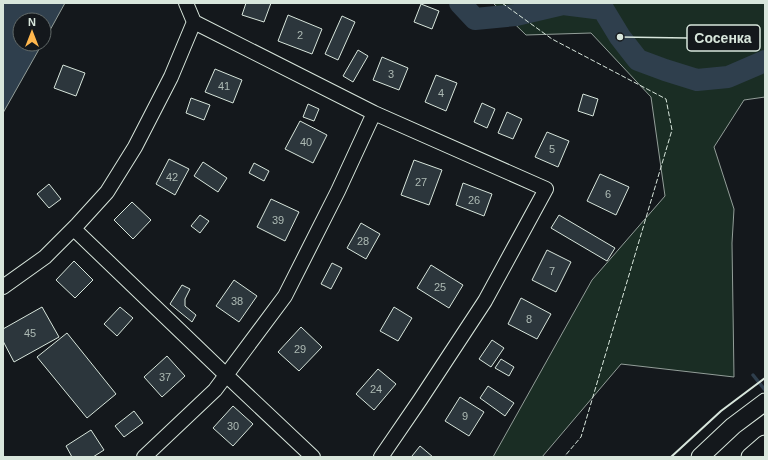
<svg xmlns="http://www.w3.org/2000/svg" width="768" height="460" font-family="Arial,sans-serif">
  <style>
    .green { fill: #1a2d24; stroke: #939e99 }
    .water { fill: #2f3f4d; stroke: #939e99 }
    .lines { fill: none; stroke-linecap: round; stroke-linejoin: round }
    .stream { stroke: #2f3f4d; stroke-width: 3.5 }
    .river { stroke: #2f3f4d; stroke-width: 22 }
    .building { fill: #2c363c; stroke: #d8e6dc }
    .minor-casing { stroke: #d8e6dc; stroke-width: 16 }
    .major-casing { stroke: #d8e6dc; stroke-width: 19 }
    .minor { stroke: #14181c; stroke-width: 14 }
    .major { stroke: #14181c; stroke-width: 17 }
    .fence { stroke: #d8e6dc; stroke-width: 1; stroke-dasharray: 5 2; stroke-linecap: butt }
    .wall { stroke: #d8e6dc; stroke-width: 2 }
    .labels { text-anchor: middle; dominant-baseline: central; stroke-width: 3; stroke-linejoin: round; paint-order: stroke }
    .number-label { font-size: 11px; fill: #adbab4 }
    .leader { fill: none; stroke: #d8e6dc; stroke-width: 1.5 }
    .callout-dot { fill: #d8e6dc; stroke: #14181c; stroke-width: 1.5 }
    .callout { fill: #14181c; stroke: #d8e6dc; stroke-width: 1.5 }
    .callout-label { font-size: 14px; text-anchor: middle; font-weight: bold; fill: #d8e6dc }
  </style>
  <rect width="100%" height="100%" fill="#14181c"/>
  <path class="green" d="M493,3H765V97L744,100L714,147L734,209L732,243L734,377L621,364L542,457H493L592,280L665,196L651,97L591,33L526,35Z"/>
  <path class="water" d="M3,3H65L44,41V20H20V44H42L3,113Z"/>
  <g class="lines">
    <path class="stream" d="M753,375L765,390"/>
    <path class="river" d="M460,3L475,19L516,15L563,4L603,9L620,37L638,60L665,70L697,80L728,77L765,61"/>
  </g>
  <path class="building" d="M246,3H271L264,22L242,15Z
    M421,4L439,11L432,29L414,22Z
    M288,15L322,29L312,54L278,41Z
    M342,16L355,22L338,60L325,54Z
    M358,50L368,56L353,82L343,76Z
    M382,57L408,68L399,90L373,80Z
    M63,65L85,73L76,96L54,88Z
    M215,69L242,80L233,103L205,92Z
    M436,75L457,83L446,111L425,102Z
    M583,94L598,99L593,116L578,111Z
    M191,98L210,105L204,120L186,113Z
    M482,103L495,109L487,128L474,122Z
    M308,104L319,109L314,121L303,117Z
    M507,112L522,119L513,139L498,133Z
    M300,121L327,135L313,163L285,149Z
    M547,132L569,141L558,167L535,157Z
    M169,159L189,169L175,195L156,184Z
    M414,160L442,170L429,205L401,195Z
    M203,162L227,178L218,192L194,176Z
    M254,163L269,171L264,181L249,173Z
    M600,174L629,187L616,215L587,201Z
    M463,183L492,194L484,216L456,205Z
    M49,184L61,199L49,208L37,194Z
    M271,199L299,212L285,241L257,227Z
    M132,202L151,220L133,239L114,220Z
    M200,215L209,221L200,233L191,226Z
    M559,215L615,248L607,261L551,228Z
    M361,223L380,234L366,259L347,248Z
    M547,250L571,262L556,292L532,280Z
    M74,261L93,280L75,298L56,280Z
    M332,263L342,268L331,289L321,284Z
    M431,265L463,285L449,308L417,288Z
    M234,280L257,296L239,322L216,306Z
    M182,285L190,289L185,299V306L196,315L192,322L170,304Z
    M521,298L551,314L537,339L508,324Z
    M42,307L59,337L14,362L3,341V329Z
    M120,307L133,318L117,336L104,324Z
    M394,307L412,318L398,341L380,331Z
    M301,327L322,347L299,371L278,352Z
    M67,333L116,394L87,418L37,357Z
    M492,340L504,348L491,367L479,359Z
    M167,356L185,376L162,397L144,377Z
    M501,359L514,367L509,376L495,368Z
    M378,369L396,384L374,410L356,394Z
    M488,386L514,403L505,416L480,398Z
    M460,397L484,412L469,436L445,421Z
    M233,406L253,424L233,446L213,428Z
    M134,411L143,423L124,437L115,426Z
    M91,430L104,450L93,457H72L66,446Z
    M420,446L433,457H413L412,456Z"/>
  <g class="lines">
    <defs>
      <path id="minor" d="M186,3L194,22L374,113L546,189L485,301L420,400L381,457
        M74,229L226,375L313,457
        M3,287L45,257L77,225L107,192L135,147L171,77L194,22
        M144,457L215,390L285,296L338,191L374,113"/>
      <path id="major" d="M700,457L733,426L765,402
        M750,457L765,444"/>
    </defs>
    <use href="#minor" class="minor-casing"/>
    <use href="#major" class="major-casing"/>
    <use href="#minor" class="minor"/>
    <use href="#major" class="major"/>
    <path class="fence" d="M502,3L552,39L666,99L672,130L581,437L564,457"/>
    <path class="wall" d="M671,457L721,411L765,378"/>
  </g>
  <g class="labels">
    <g class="number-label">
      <text x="300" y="35">2</text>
      <text x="391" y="74">3</text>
      <text x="224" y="86">41</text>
      <text x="441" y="93">4</text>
      <text x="306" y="142">40</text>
      <text x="552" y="149">5</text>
      <text x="172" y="177">42</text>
      <text x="421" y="182">27</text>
      <text x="608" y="194">6</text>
      <text x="474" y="200">26</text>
      <text x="278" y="220">39</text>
      <text x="363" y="241">28</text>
      <text x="552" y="271">7</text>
      <text x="440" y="287">25</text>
      <text x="237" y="301">38</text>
      <text x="529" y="319">8</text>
      <text x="30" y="333">45</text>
      <text x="300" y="349">29</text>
      <text x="165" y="377">37</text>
      <text x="376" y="389">24</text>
      <text x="465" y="416">9</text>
      <text x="233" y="426">30</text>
    </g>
  </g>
  <path class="leader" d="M620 37L687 38"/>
  <circle class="callout-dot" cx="620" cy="37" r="4"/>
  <rect class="callout" x="687" y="25" width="73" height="26" rx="4"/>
  <g class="callout-label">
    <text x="723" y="43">Сосенка</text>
  </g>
  <rect width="768" height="460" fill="none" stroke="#d8e6dc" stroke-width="8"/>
  <g transform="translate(32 32)"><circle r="19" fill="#14181c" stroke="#626a69"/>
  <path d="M0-3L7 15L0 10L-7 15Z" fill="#ffb74d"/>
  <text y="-6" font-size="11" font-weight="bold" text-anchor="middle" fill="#d8e6dc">N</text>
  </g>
</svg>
